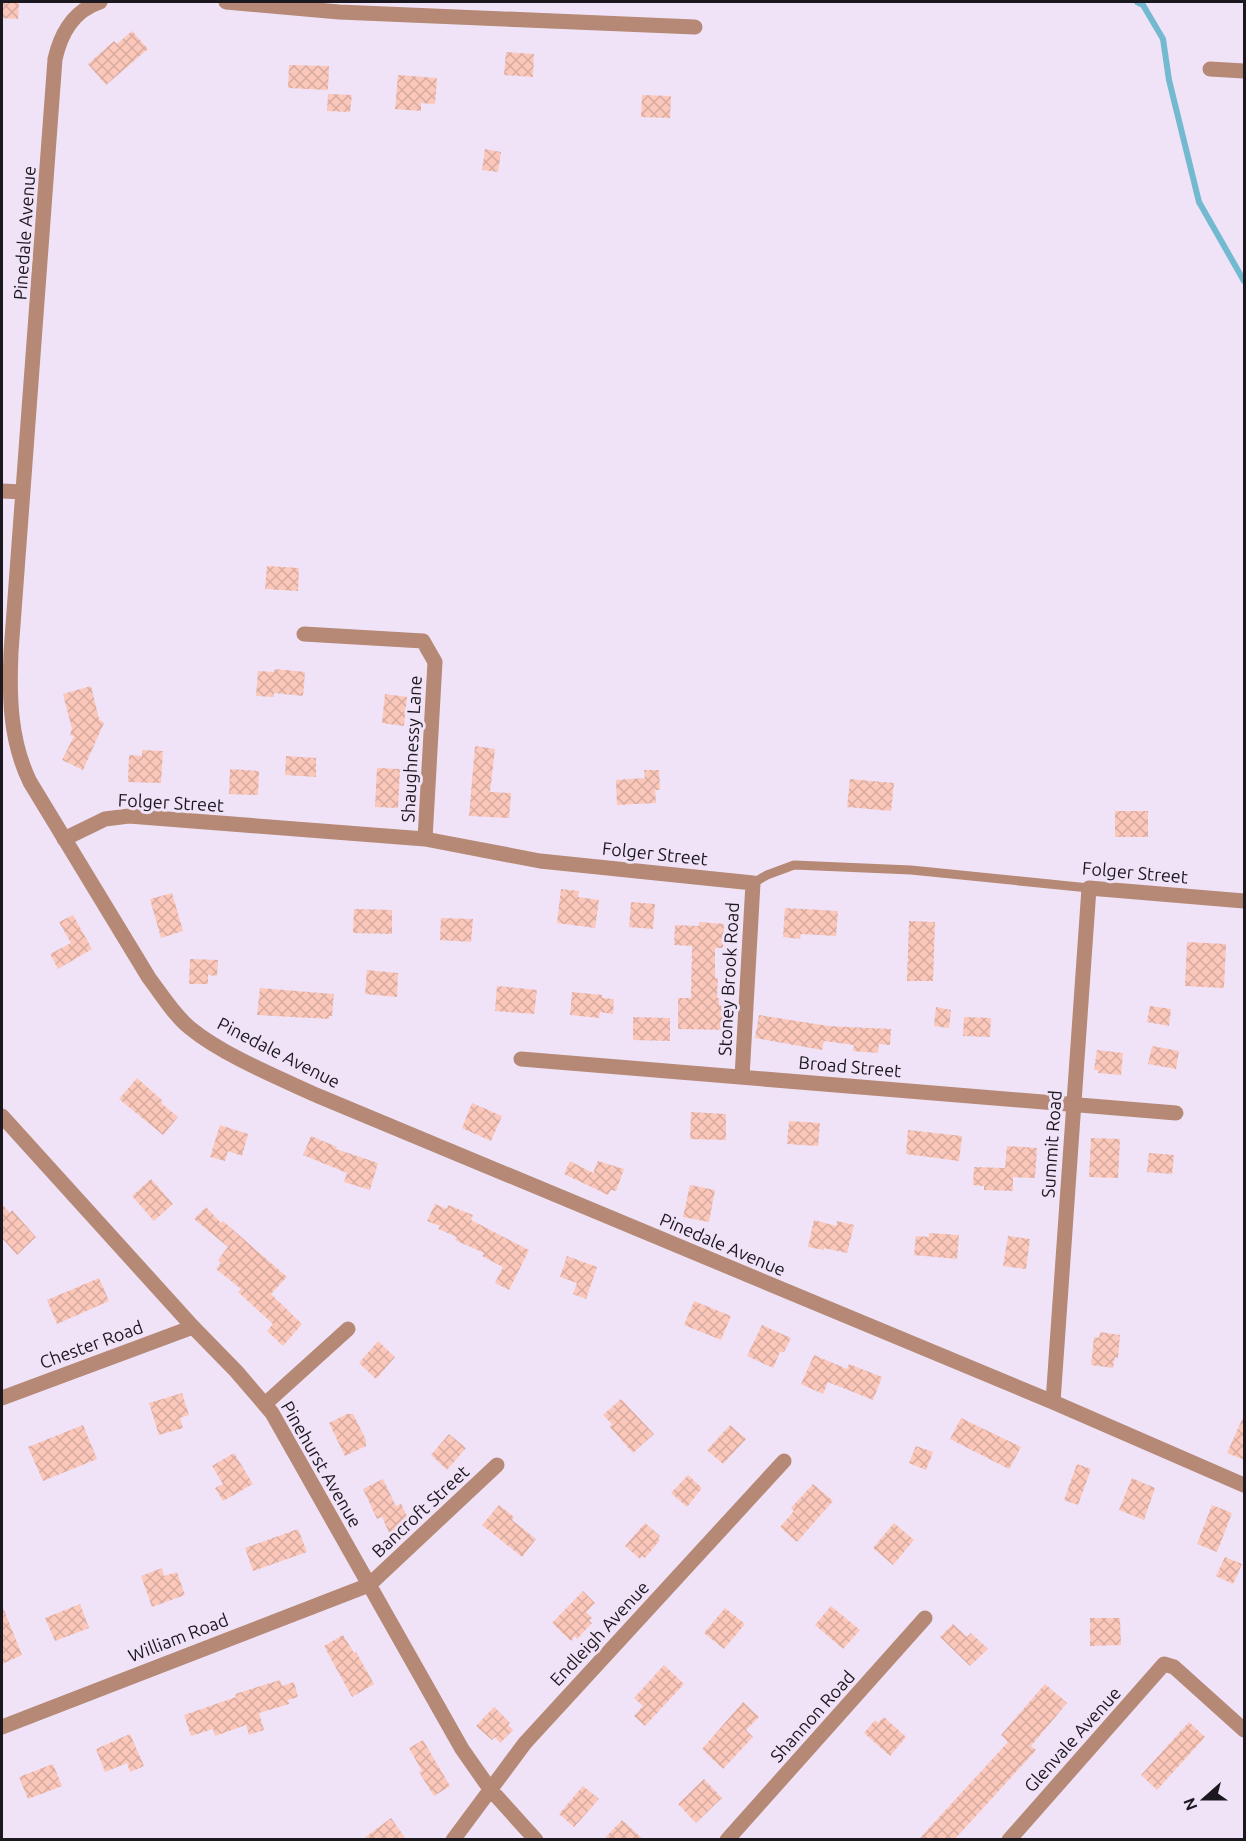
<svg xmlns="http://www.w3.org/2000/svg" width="1246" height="1841" font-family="Ubuntu,sans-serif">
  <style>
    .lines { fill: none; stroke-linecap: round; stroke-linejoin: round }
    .stream { stroke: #73bad0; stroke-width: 6 }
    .building { fill: url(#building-cross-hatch) }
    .lane { stroke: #b58975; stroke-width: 9 }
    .street { stroke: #b58975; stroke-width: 15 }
    .labels { text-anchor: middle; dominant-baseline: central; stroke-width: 6; stroke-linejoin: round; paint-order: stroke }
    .street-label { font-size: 18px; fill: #1c181f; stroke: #f0e3f8 }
  </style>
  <defs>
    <pattern id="building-cross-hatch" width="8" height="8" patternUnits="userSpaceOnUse" patternTransform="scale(1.5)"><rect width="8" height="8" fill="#fbc7ba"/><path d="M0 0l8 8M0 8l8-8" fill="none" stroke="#d7aa9f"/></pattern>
  </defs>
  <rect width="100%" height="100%" fill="#f0e3f8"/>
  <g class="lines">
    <path class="stream" d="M1137,2L1143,5L1163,39L1169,80L1199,202L1244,281"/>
  </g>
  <path class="building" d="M2,2H19L18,19L2,18Z
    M132,31L148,49L106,85L88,64L114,41L117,44Z
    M506,52L534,54L533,77L504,75Z
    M289,65L329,66L328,90L288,88Z
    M398,75L437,78L435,104L421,103V111L395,109Z
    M328,94L352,95L350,112L327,111Z
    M642,95L671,96L670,118L641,117Z
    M485,149L501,152L498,172L482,170Z
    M267,566L299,568L298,591L265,589Z
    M275,669L305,672L303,696L274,693V697L256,696L258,671L274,672Z
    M91,686L99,719L104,723L83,770L62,760L74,736L70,735L72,729L63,694Z
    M385,694L407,697L404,726L382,723Z
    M475,746L495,749L490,792L511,793L509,818L469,816Z
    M142,750L163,751L161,783L128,782L129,755L142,756Z
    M286,756L316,758V777L285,775Z
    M377,768L400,769L398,808L375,807Z
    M230,769L259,771L258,795L229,794Z
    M644,770H659L660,790H655L656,803L617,805L616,780L645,778Z
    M850,779L894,783L891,811L847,807Z
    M1115,811H1148V837H1115Z
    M561,889L579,891L578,897L599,900L595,928L557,923Z
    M172,893L183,931L161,938L150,899Z
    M631,902L655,904L653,929L629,927Z
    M785,908L838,911L836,936L801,934L800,939L783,937Z
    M354,909L392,910V934L353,933Z
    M73,915L92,949L58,969L50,954L71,943L59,922Z
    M441,918L473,919L471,942L440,940Z
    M909,921L935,922L933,981H907Z
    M699,922L724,924L723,948H715V978H718L717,998H719V1005L727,1006V1030L678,1029V998H691L692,946L674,945L675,925L699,926Z
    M1187,942L1226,944L1224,988L1185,986Z
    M190,959L218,960L217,976L208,975V984H189Z
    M367,970L398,973L397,997L365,994Z
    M497,986L537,990L534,1014L495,1011Z
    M260,988L334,994L332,1016H329V1019L257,1015Z
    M572,992L602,995V998L614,999L613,1014L600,1012L599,1018L570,1015Z
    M1150,1006L1171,1009L1169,1026L1147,1022Z
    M936,1007L951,1010L949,1028L934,1026Z
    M759,1015L828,1026L891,1029L890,1045L879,1044L878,1053L853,1051L854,1045L824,1041L822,1050L755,1038Z
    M633,1017L670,1018V1041L633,1040Z
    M964,1017L991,1018L990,1037L963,1036Z
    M1152,1046L1179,1051L1176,1069L1148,1064Z
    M1097,1050L1123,1053L1121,1075L1098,1073V1070H1094Z
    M137,1078L163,1101L161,1103L178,1117L163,1135L119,1099Z
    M472,1103L502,1116L491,1141L462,1128Z
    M691,1112L726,1114V1140L690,1139Z
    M789,1121L820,1123L818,1146L787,1144Z
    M220,1125L248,1134L242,1156L228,1151L225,1161L210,1157Z
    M908,1130L962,1136L959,1161L906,1154Z
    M311,1136L337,1147L336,1149L378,1163L370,1190L344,1182L347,1173L303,1155Z
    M1091,1138L1120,1139L1118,1178L1089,1177Z
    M1007,1146L1037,1148L1035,1178L1013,1177V1191L984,1190V1186L973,1185L974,1167L1005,1168Z
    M1149,1153L1174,1155L1172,1174L1147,1172Z
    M570,1161L593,1173L598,1161L624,1169L616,1191L611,1190L608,1195L564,1174Z
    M151,1179L173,1204L154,1221L132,1196Z
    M690,1185L715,1190L709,1222L683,1217Z
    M2,1204L10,1213L12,1210L36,1237L17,1255L2,1238Z
    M435,1204L447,1209L448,1205L473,1215L471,1220L529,1250L509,1290L495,1283L503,1267L482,1256L484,1253L455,1240L457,1237L438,1229L440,1226L427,1221Z
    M206,1207L221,1223L223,1221L287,1277L271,1294L302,1324L283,1346L267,1331L273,1324L238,1292L241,1289L216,1269L221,1263L218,1260L228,1247L194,1219Z
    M814,1220L836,1226L837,1221L854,1225L847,1253L824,1248V1250L808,1247Z
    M929,1233L959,1235L957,1259L914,1255L916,1236L929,1237Z
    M1008,1236L1030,1239L1026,1269L1003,1266Z
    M567,1256L597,1267L586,1299L573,1294L577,1283L560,1277Z
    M99,1278L109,1301L57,1324L47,1300Z
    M694,1301L731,1316L721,1340L684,1325Z
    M762,1325L791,1338L784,1352H780L773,1368L747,1356Z
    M1100,1332L1120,1335L1118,1358L1115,1357L1113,1368L1091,1365L1094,1337L1099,1338Z
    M378,1341L395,1357L376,1379L359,1363Z
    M814,1355L847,1369L849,1364L882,1377L873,1400L828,1382L823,1394L801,1384Z
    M182,1393L189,1415L180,1418L183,1428L159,1435L149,1403Z
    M621,1399L654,1434L633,1453L610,1427L612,1424L603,1415Z
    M1245,1413V1460L1227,1453Z
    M347,1414H353L366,1440V1446L345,1456L329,1423Z
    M961,1418L1021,1447L1009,1469L950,1439Z
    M83,1425L97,1459L43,1481L28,1447Z
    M730,1425L746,1439L723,1464L707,1450Z
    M449,1434L466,1448L447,1470L431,1455Z
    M916,1446L933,1452L926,1470L909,1463Z
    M234,1453L253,1484L223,1501L215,1488L223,1484L212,1466Z
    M1077,1464L1091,1469L1078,1505L1064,1500Z
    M688,1475L702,1488L687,1507L671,1493Z
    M1132,1478L1155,1488L1144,1520L1119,1510Z
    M383,1479L396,1506L401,1504L412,1526L391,1537L382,1517L377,1519L363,1489Z
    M813,1484L833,1501L797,1542L780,1527L794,1511L791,1508Z
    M499,1505L514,1517L512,1520L536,1539L522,1557L482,1525Z
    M1212,1505L1232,1513L1217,1552L1197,1544Z
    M645,1523L660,1536L658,1538L660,1540L645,1558L642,1556L640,1559L625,1546Z
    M894,1523L914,1540L893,1565L873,1548Z
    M298,1529L307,1552L253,1571L245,1548Z
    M1225,1557L1242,1564L1233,1584L1216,1576Z
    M162,1568L164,1576L177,1572L185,1595L152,1607L141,1576Z
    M583,1591L595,1603L586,1612L592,1618L589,1621L592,1623L577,1639L575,1636L571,1641L552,1623Z
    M80,1604L89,1628L55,1641L45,1618Z
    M2,1605L22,1655L2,1664Z
    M831,1606L860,1630L843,1649L815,1625Z
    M725,1608L745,1624L724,1649L704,1633Z
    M1090,1618H1120L1121,1645L1090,1646Z
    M953,1624L967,1637L971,1633L988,1649L970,1666L940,1637Z
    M343,1635L354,1653L356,1652L374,1684L352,1697L324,1646Z
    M664,1665L684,1684L645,1726L634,1716L643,1706L634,1698Z
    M280,1680L282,1686L294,1682L298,1697L288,1700L289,1704L259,1713L264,1730L249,1735L246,1725L215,1736L213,1729L191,1736L184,1715L236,1697L235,1694Z
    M1045,1684L1067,1703L1031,1746L1036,1750L955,1839H919L1008,1742L1001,1735Z
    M743,1702L759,1717L746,1730L753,1737L723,1769L702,1749Z
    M494,1707L510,1723L508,1725L513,1730L500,1743L495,1737L492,1740L476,1726Z
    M884,1717L906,1737L890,1756L864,1733L875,1720L878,1723Z
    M1189,1722L1205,1737L1157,1790L1141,1775Z
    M130,1734L144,1766L130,1772L127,1763L105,1772L96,1749Z
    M423,1740L450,1786L434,1796L419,1772L422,1771L409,1748Z
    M53,1764L62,1786L28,1799L19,1777Z
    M704,1779L722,1798L696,1823L678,1804Z
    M583,1786L599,1799L574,1827L559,1814Z
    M391,1818L406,1839H363Z
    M622,1820L643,1839H604Z"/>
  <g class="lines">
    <path class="lane" d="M753,883L767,875L794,865L911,870L1089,888"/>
    <path class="street" d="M100,2C73,11 61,33 55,59L11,652C9,697 10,741 30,782L149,978C162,995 174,1015 190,1028C223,1055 277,1077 316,1095L1053,1402L1244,1485
      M226,2L339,12L695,27
      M1210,69L1244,71
      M2,491L23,492
      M304,634L423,641L435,662L425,839
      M64,839L105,819L129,816L425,839L540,861L753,883L742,1077
      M521,1059L1176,1113
      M2,1116L193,1327L236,1371L272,1413L462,1749L490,1789L536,1840
      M2,1398L193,1327
      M1053,1402L1089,888L1244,901
      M265,1404L348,1329
      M2,1727L369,1585L497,1465
      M453,1840L525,1743L784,1461
      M727,1840L925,1618
      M1009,1840L1164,1664L1174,1667L1244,1730"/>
  </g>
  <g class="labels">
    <g class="street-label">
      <text transform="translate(24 233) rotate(-86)">Pinedale Avenue</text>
      <text transform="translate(411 749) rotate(-87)">Shaughnessy Lane</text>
      <text transform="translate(171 802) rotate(3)">Folger Street</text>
      <text transform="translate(655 853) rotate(6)">Folger Street</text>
      <text transform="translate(1135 872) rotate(5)">Folger Street</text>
      <text transform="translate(728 979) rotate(-87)">Stoney Brook Road</text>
      <text transform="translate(279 1052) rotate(27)">Pinedale Avenue</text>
      <text transform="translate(850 1066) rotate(5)">Broad Street</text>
      <text transform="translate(1051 1144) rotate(-86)">Summit Road</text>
      <text transform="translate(723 1244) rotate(23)">Pinedale Avenue</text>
      <text transform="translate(91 1344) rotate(-20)">Chester Road</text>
      <text transform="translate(322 1464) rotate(60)">Pinehurst Avenue</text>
      <text transform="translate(420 1511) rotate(-43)">Bancroft Street</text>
      <text transform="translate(599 1633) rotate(-47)">Endleigh Avenue</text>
      <text transform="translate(178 1637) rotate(-21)">William Road</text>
      <text transform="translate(812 1716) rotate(-48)">Shannon Road</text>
      <text transform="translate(1072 1739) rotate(-48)">Glenvale Avenue</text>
    </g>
  </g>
  <rect width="1246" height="1841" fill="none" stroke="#1c181f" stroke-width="6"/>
  <g transform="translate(1204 1799) rotate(249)" stroke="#f0e3f8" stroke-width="4.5" paint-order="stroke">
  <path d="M0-4.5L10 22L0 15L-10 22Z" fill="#1c181f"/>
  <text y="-9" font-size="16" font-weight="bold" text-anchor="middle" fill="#1c181f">N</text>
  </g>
</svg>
